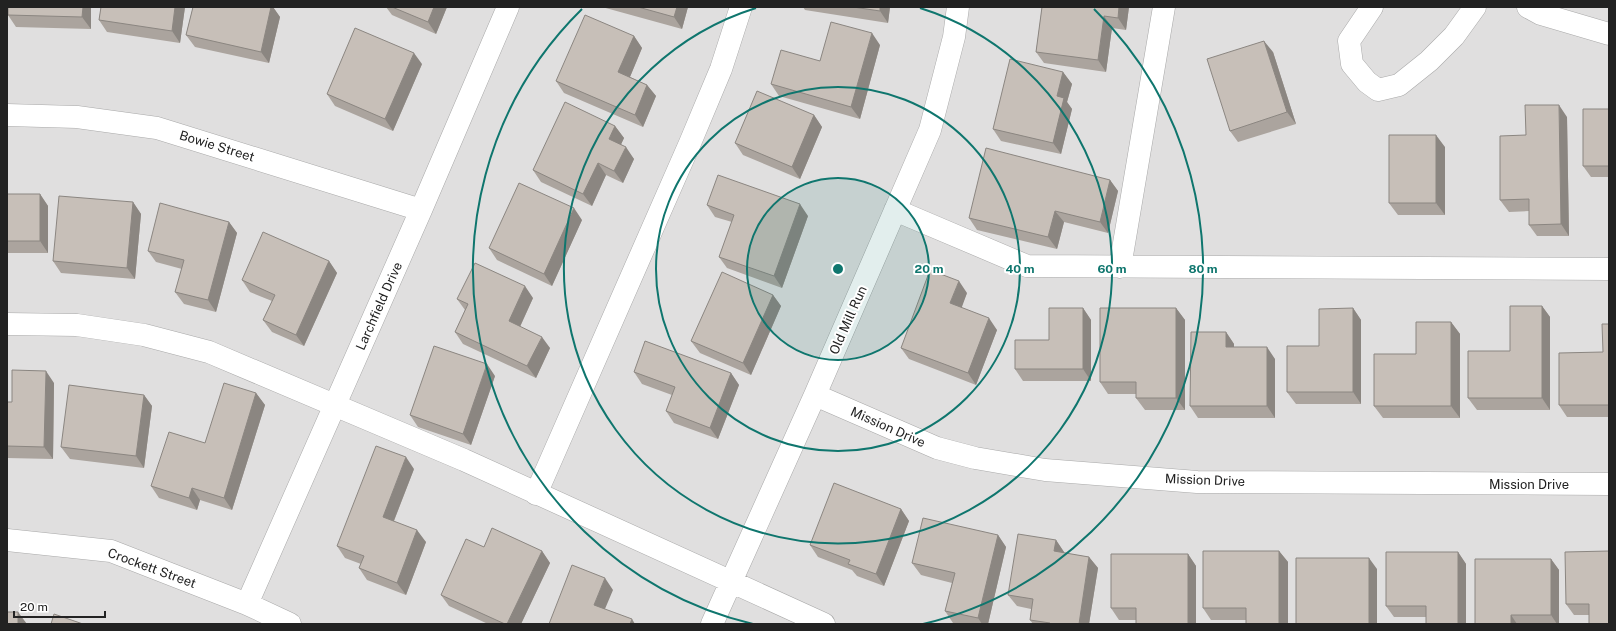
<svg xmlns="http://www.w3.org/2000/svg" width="1616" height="631" font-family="'Public Sans',sans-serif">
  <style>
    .residential { fill: #e0dfdf }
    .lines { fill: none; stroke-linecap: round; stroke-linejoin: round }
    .minor-casing { stroke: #a9a9a9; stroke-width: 23 }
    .minor { stroke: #fff; stroke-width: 22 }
    .wall { fill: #aba49e }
    .shaded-wall { fill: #8b8681 }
    .building { fill: #c7bfb8; stroke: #8b8681 }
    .ring { fill: none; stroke: #0f766e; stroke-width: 2 }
    .labels { text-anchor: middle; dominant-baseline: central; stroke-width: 4; stroke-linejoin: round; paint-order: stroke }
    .street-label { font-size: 13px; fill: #222; stroke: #fff }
    .centre { fill: #0f766e; stroke: #fff; stroke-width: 2 }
    .ring-label { font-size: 12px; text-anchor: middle; font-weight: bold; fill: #0f766e; stroke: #fff; stroke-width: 4; stroke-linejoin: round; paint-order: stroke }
  </style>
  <rect width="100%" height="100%" fill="#f2efe9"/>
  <path class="residential" d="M7,7H1609V624H7Z"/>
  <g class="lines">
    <defs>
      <path id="minor" d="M1372,7L1349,41L1352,64L1367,82L1378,90L1399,85L1429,61L1454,36L1475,7
        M1528,7L1541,14L1609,34
        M7,115L77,117L157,128L421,210
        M895,210L1027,266L1609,269
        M1120,267L1164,7
        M7,324L77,325L144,335L209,352L464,460L824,624
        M815,395L937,448L975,458L1045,470L1197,482L1609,484
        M536,494L690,143L721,69L741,7
        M7,540L111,551L247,604L290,624
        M247,604L421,210L508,7
        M712,624L815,395L930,130L954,37L958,7"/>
    </defs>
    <use href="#minor" class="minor-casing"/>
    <use href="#minor" class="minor"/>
  </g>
  <path class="wall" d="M91,7V29L16,27L8,15Z
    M101,7H185L180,43L107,32L99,20Z
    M193,7H273L280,17L269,63L195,47L186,35Z
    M386,7H447L436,34L392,15Z
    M602,7H688L682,29Z
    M803,7H890L888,23L805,10Z
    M1042,7H1129L1126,30L1112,28L1106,72L1044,63L1036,52Z
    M634,36L642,48L630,77L647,85L656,96L643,127L564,93L556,81Z
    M880,45L860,119L779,96L771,84L820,61Z
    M1273,52L1296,124L1238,142L1230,131Z
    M422,64L393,131L335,106L327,94Z
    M1063,72L1072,84L1067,102L1072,109L1061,154L1001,141L993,129Z
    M1609,109V177H1591L1583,166Z
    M814,115L822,127L800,179L743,155L735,143Z
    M1567,117L1569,236H1537L1529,225V211L1509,212L1500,200L1526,135Z
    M615,126L624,138L621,144L634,159L623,183L606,175L592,206L541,182L533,170Z
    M1445,147V215H1398L1389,203Z
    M1110,180L1118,191L1108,233L1064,222L1057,249L977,230L969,218Z
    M7,194H40L48,206V253H7Z
    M133,202L141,214L135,279L61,273L53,261Z
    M707,205L808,216L782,288L727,268L719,257L732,222L715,217Z
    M582,220L552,286L497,260L489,248Z
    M229,222L237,233L216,312L184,304L175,292L182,269L156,262L148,251Z
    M329,261L337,273L304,346L272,332L263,320L272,301L250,292L242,280Z
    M967,293L961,307L997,330L976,385L909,359L901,348Z
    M773,295L781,306L751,375L700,353L691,341Z
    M533,298L520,327L550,348L536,378L463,344L455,332L465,310L457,299Z
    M1542,306L1550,317V410H1477L1468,398L1510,351Z
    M1083,308L1091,320V381H1023L1015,369L1049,340Z
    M1176,308L1185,320V410H1145L1136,398V394H1108L1100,382Z
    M1353,308L1361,320V404H1296L1287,392Z
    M1451,322L1460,334V418H1383L1374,406L1416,354Z
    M1609,324V417H1567L1559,405L1603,352Z
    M1226,332L1234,344V347L1275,359V418H1198L1190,406Z
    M634,372L731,373L739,385L718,439L674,423L666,411L672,395L642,384Z
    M495,376L471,445L418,427L410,415Z
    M54,383L53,459L7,458V402H12Z
    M256,393L265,405L232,510L200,500L197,510L159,498L151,486L205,443Z
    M144,395L152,406L144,468L70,459L61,447Z
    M414,469L394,521L426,542L406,595L367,580L359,568L361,564L345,558L337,546Z
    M901,509L909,521L884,586L857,576L852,570L818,557L810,545Z
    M998,535L1006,547L988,624H960L953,623L945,611L952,583L921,575L912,563Z
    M1056,540L1064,552V553L1089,557L1098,568L1089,624H1033L1030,620L1031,609L1017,606L1008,595Z
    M484,547L542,551L550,563L521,624H488L449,606L441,595Z
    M1279,551L1288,562V624L1246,620H1211L1203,608Z
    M1609,551L1589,615H1574L1566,604Z
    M1458,552L1466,564V624L1426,617H1394L1386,606Z
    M1188,554L1196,566V624L1136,620H1119L1111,608Z
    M1551,559L1559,570V624H1475Z"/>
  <path class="shaded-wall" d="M83,7H91V29L82,17Z
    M175,7H185L180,43L172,31Z
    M271,7H273L280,17L269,63L261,52Z
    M434,7H447L436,34L428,22Z
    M677,7H688L682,29L674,17Z
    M880,7H890L888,23L880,11Z
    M1119,7H1129L1126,30L1118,18Z
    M1104,16L1112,28L1106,72L1098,60Z
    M872,33L880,45L860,119L851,107Z
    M634,36L642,48L627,84L618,72Z
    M1264,41L1273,52L1296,124L1287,112Z
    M414,53L422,64L393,131L385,119Z
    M1063,72L1072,84L1067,102L1072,109L1061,154L1053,143L1057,96Z
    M647,85L656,96L643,127L635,115Z
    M1559,105L1567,117L1569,236L1561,224Z
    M814,115L822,127L800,179L792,167Z
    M615,126L624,138L618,151L609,139Z
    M1436,135L1445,147V215L1436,203Z
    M626,147L634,159L623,183L614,171Z
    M598,163L606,175L592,206L583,194Z
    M1110,180L1118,191L1108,233L1100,222Z
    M40,194L48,206V253L40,241Z
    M133,202L141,214L135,279L127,268Z
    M800,204L808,216L782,288L774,276Z
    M574,208L582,220L552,286L544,274Z
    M1055,211L1064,222L1057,249L1048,237Z
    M229,222L237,233L216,312L208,300Z
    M329,261L337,273L304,346L296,335Z
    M959,281L967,293L959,315L950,303Z
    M525,286L533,298L517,333L509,321Z
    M773,295L781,306L751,375L743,363Z
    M1542,306L1550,317V410L1542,398Z
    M1083,308L1091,320V381L1083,369Z
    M1176,308L1185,320V410L1176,398Z
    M1353,308L1361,320V404L1353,392Z
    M989,318L997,330L976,385L968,373Z
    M1451,322L1460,334V418L1451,406Z
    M1226,332L1234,344V359L1226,347Z
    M542,337L550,348L536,378L527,366Z
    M1267,347L1275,359V418L1267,406Z
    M487,364L495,376L471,445L463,434Z
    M46,371L54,383L53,459L44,447Z
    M731,373L739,385L718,439L710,428Z
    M256,393L265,405L232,510L224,498Z
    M144,395L152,406L144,468L136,456Z
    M406,457L414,469L391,528L383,517Z
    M192,488L200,500L197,510L189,498Z
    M901,509L909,521L884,586L876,574Z
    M417,530L426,542L406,595L397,583Z
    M998,535L1006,547L988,624H982L978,618Z
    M1056,540L1064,552L1063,563L1054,551Z
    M542,551L550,563L521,624H507Z
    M1279,551L1288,562V624H1279Z
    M1458,552L1466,564V624H1458Z
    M1188,554L1196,566V624H1188Z
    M1089,557L1098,568L1089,624H1079Z
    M1369,558L1377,569V624H1369Z
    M1551,559L1559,570V624H1557L1551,615Z
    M605,578L613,590L602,616L594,605Z
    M18,612L27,624H18Z
    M1511,615L1517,624H1511Z
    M632,619L635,624H630Z"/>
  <path class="building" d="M8,7H83L82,17L8,15Z
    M101,7H175L172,31L99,20Z
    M193,7H271L261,52L186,35Z
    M392,7H434L428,22Z
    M638,7H677L674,17Z
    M853,7H880V11Z
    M1042,7H1119L1118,18L1104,16L1098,60L1036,52Z
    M585,15L634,36L618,72L647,85L635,115L556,81Z
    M831,22L872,33L851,107L771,84L781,50L820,61Z
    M355,28L414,53L385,119L327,94Z
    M1264,41L1287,112L1230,131L1207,59Z
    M1010,59L1063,72L1057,96L1064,98L1053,143L993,129Z
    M757,91L814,115L792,167L735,143Z
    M565,102L615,126L609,139L626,147L614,171L598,163L583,194L533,170Z
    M1525,105H1559L1561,224L1529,225V199L1500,200V136L1526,135Z
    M1583,109H1609V166H1583Z
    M1389,135H1436V203H1389Z
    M986,148L1110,180L1100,222L1055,211L1048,237L969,218Z
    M718,175L800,204L774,276L719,257L734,215L707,205Z
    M519,183L574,208L544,274L489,248Z
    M7,194H40V241H7Z
    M59,196L133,202L127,268L53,261Z
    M160,203L229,222L208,300L175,292L184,260L148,251Z
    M263,232L329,261L296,335L263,320L275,295L242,280Z
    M475,263L525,286L509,321L542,337L527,366L455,332L468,304L457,299Z
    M930,270L959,281L950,303L989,318L968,373L901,348Z
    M722,272L773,295L743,363L691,341Z
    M1510,306H1542V398H1468V351H1510Z
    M1049,308H1083V369H1015V340H1049Z
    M1100,308H1176V398H1136V382H1100Z
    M1353,308V392H1287V346H1319V309Z
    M1416,322H1451V406H1374V354H1416Z
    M1602,324H1609V405H1559V353L1603,352Z
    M1191,332H1226V347H1267V406H1190Z
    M645,341L731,373L710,428L666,411L675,387L634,372Z
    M434,346L487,364L463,434L410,415Z
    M12,370L46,371L44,447L7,446V402H12Z
    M224,383L256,393L224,498L192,488L189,498L151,486L169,432L205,443Z
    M69,385L144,395L136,456L61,447Z
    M376,446L406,457L383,517L417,530L397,583L359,568L364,556L337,546Z
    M834,483L901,509L876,574L848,564L850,560L810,545Z
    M923,518L998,535L978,618L945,611L955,573L912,563Z
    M492,528L542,551L507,624H505L441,595L466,539L484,547Z
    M1018,534L1056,540L1054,551L1089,557L1079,624H1050V623L1030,620L1033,599L1008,595Z
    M1203,551H1279V624H1246V608H1203Z
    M1609,551V624H1589V604H1566L1565,552Z
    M1386,552H1458V624H1426V606H1386Z
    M1111,554H1188V624H1136V608H1111Z
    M1296,558H1369V624H1296Z
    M1475,559H1551V615H1511V624H1475Z
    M572,565L605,578L594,605L632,619L630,624H549Z
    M7,612H18V624H7Z
    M54,614L83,624H51Z"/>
  <circle cx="838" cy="269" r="91" fill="#0f766e" fill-opacity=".12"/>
  <g class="ring">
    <circle cx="838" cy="269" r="91"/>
    <circle cx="838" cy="269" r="182"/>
    <path d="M920 8A274 274 0 1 1 756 8"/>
    <path d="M753 624A365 365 0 0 1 582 9M1094 9A365 365 0 0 1 923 624"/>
  </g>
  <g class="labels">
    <g class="street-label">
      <text transform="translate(217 146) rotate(17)">Bowie Street</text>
      <text transform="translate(379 306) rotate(-66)">Larchfield Drive</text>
      <text transform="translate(848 320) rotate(-66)">Old Mill Run</text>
      <text transform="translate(888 427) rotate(24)">Mission Drive</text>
      <text transform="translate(1205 480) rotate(2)">Mission Drive</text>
      <text x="1529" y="484">Mission Drive</text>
      <text transform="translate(152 568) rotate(20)">Crockett Street</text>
    </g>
  </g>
  <circle cx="838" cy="269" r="6" class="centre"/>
  <g class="ring-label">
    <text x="929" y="273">20 m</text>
    <text x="1020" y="273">40 m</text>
    <text x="1112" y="273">60 m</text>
    <text x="1203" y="273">80 m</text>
  </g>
  <rect width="1616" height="631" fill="none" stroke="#222222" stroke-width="16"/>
  <path d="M14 611v6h91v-6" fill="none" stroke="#222222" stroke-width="2"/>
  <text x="20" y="611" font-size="12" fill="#222222" stroke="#ffffff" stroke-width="3" paint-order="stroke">20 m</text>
</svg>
